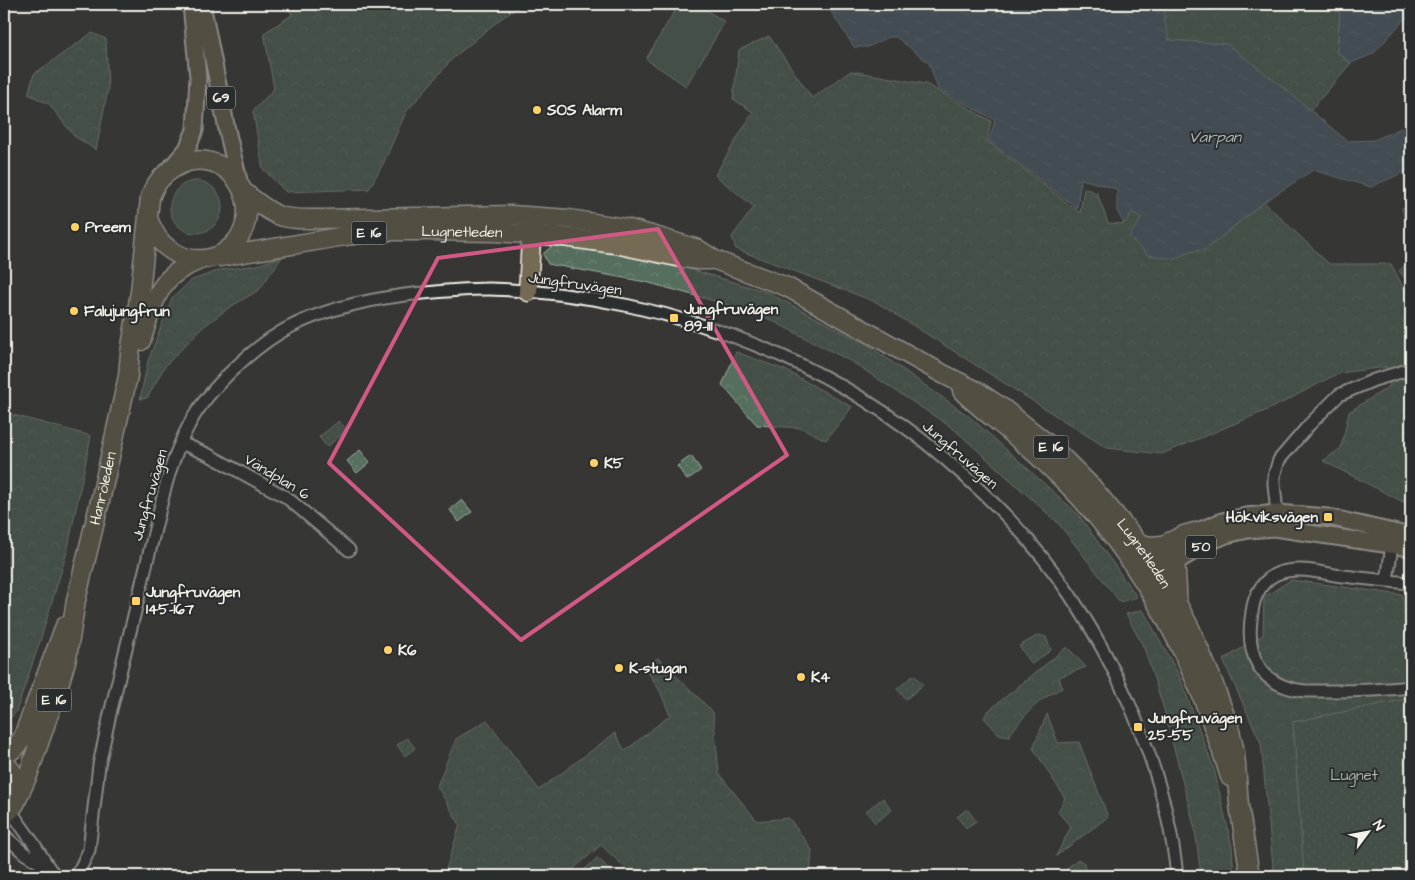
<svg xmlns="http://www.w3.org/2000/svg" width="1415" height="880" font-family="'Architects Daughter',sans-serif">
  <style>
    .built { fill: #46413d }
    .grass { fill: #546e5d; stroke: #a4b0a2 }
    .forest { fill: url(#forest-crowns); stroke: #a4b0a2 }
    .park { fill: url(#park-dots); stroke: #a4b0a2 }
    .water { fill: url(#water-ripples); stroke: #929ea3 }
    .lines { fill: none; stroke-linecap: round; stroke-linejoin: round }
    .minor-casing { stroke: #f4f1e8; stroke-width: 15 }
    .major-casing { stroke: #f4f1e8; stroke-width: 19 }
    .highway-casing { stroke: #f4f1e8; stroke-width: 21 }
    .minor { stroke: #2a2d2e; stroke-width: 11 }
    .major { stroke: #746b52; stroke-width: 15 }
    .highway { stroke: #746b52; stroke-width: 18 }
    .marked { fill: none; stroke: #d15985; stroke-width: 4; stroke-linejoin: round }
    .poi-dot { fill: #ffd166; stroke: #2a2d2e; stroke-width: 2 }
    .labels { text-anchor: middle; dominant-baseline: central; stroke-width: 4; stroke-linejoin: round; paint-order: stroke }
    .shield { fill: #2a2d2e; stroke: #b7b6b0; stroke-width: 1 }
    .shield-label { font-size: 14px; font-weight: bold; fill: #f4f1e8 }
    .poi-label { font-size: 15px; font-weight: bold; fill: #f4f1e8; stroke: #2a2d2e; text-anchor: start }
    .street-label { font-size: 15px; fill: #f4f1e8; stroke: #2a2d2e }
    .park-label { font-size: 15px; fill: #acb6a9; stroke: #2a2d2e }
    .water-label { font-size: 16px; font-style: italic; fill: #b3b9ba; stroke: #2a2d2e }
  </style>
  <defs>
    <pattern id="forest-crowns" width="20" height="18" patternUnits="userSpaceOnUse" patternTransform="scale(1.25)"><rect width="20" height="18" fill="#546e5d"/><path d="M2 6a3 3 0 1 1 6 0M12 15a3 3 0 1 1 6 0" fill="none" stroke="#6d8374"/></pattern>
    <pattern id="park-dots" width="8" height="8" patternUnits="userSpaceOnUse" patternTransform="scale(1.25)"><rect width="8" height="8" fill="#546e5d"/><path d="M2 2h.1M6 6h.1" fill="none" stroke="#6d8374" stroke-width="1.8" stroke-linecap="round"/></pattern>
    <pattern id="water-ripples" width="26" height="14" patternUnits="userSpaceOnUse" patternTransform="scale(1.25)"><rect width="26" height="14" fill="#516675"/><path d="M2 4q2-2 4 0t4 0M15 11q2-2 4 0t4 0" fill="none" stroke="#6b7c89"/></pattern>
  </defs>
  <rect width="100%" height="100%" fill="#373635"/>
  <filter id="ink" filterUnits="userSpaceOnUse"><feTurbulence type="fractalNoise" baseFrequency=".02" numOctaves="2"/><feDisplacementMap in="SourceGraphic" scale="10" xChannelSelector="R" yChannelSelector="G"/><feConvolveMatrix kernelMatrix="1 2 1 2 8 2 1 2 1" color-interpolation-filters="sRGB"/></filter>
  <g filter="url(#ink)">
    <path class="built" d="M4,375L6,393L7,486L4,544Z"/>
    <path class="grass" d="M679,4H696L725,22L686,86L646,59Z
      M170 207a26 26 0 1 1 52 0a26 26 0 1 1-52 0Z
      M598,858L616,876H578L597,858Z"/>
    <path class="forest" d="M287,4H525L503,17L453,58L406,112L384,162L369,189L286,192L263,169L253,111L274,89L264,33L292,15Z
      M1166,4H1336L1340,14L1337,52L1351,63L1311,110L1227,44L1169,40L1164,18Z
      M92,33L106,39L108,89L96,150L74,136L49,104L28,94L34,74Z
      M769,36L812,98L851,71L926,84L991,121L987,141L1080,213L1084,188L1097,193L1108,223L1124,224L1132,211L1142,218L1174,259L1189,252L1205,250L1264,202L1329,264H1391L1411,302V506L1323,461L1341,448L1349,412L1390,386L1386,367L1339,373L1272,408L1162,454L1107,448L876,302L736,249L732,237L754,207L715,175L753,112L733,99L739,50Z
      M552,246L649,257L767,292L868,345L970,417L1078,514L1137,597L1120,602L1058,523L954,429L852,362L757,313L646,282L548,264L543,254Z
      M282,257L259,290L230,307L203,327L165,366L147,398L140,399L148,361L172,298L192,280L221,270L257,265Z
      M736,352L785,370L852,407L826,440L802,428L757,425L722,385Z
      M6,413L91,436L67,552L41,638L16,712L4,725V544L7,486Z
      M1291,580L1403,595L1411,694V876H1274L1261,743L1223,660L1263,635L1264,597Z
      M1143,610L1179,675L1214,769L1232,847L1234,876H1201L1195,829L1163,706L1144,648L1126,614Z
      M1039,635L1046,637L1051,650L1032,664L1019,646Z
      M1067,647L1086,667L1059,677L1062,688C1036,701 1026,713 1009,736L999,734L984,718L987,712Z
      M658,658L713,712L719,774L757,821L789,818L812,850L810,876H634L601,845L565,876H444L460,825L437,786L456,739L487,720L539,790L615,733L625,751L670,715L660,691L644,666Z
      M1047,714L1058,743L1079,742L1108,817L1056,856L1071,827L1058,812L1065,798L1033,748Z
      M1078,859L1084,863L1086,876H1058Z"/>
    <path class="park" d="M1411,205V231L1405,220L1402,208Z
      M1411,260V286L1399,271Z
      M339,421L347,430L327,447L319,437Z
      M360,450L370,462L357,473L347,461Z
      M691,456L701,470L687,480L677,466Z
      M462,500L472,512L459,522L450,510Z
      M914,675L923,685L906,699L897,689Z
      M1411,698V876H1304L1293,722Z
      M407,738L415,748L405,756L397,745Z
      M883,798L892,810L875,823L866,811Z
      M967,809L976,821L966,828L957,817Z"/>
    <path class="water" d="M826,4H1166L1164,18L1169,40L1227,44L1289,92L1347,141L1374,140L1411,124V144L1409,145L1411,151V169L1371,187L1313,170L1264,202L1205,250L1189,252L1174,259L1148,255L1129,237L1142,218L1132,212L1124,224L1117,211V189L1081,179L1077,208L989,141L995,120L938,89L929,63L896,37H889L868,47H854Z
      M1336,4H1411V16L1404,20L1373,54L1351,63L1337,52L1340,14Z"/>
    <g class="lines">
      <defs>
        <path id="minor" d="M181,443L209,455L286,497L349,550
          M1277,513L1274,484V476L1279,460L1309,425L1339,395L1374,380L1411,369
          M1387,581L1392,545
          M1411,583C1386,581 1361,578 1335,575C1319,572 1299,567 1282,572C1264,577 1254,594 1252,612C1245,654 1258,686 1305,691C1313,691 1322,691 1331,691C1358,691 1384,690 1411,687
          M10,810L34,844L49,868L56,876
          M4,835L24,853L46,867
          M74,876L80,869L89,850L99,765L110,714L165,488C171,466 179,443 190,423C209,388 255,345 290,327C325,309 367,300 405,295C433,292 462,289 489,289C581,291 678,312 763,348C819,371 873,402 921,439C957,468 998,505 1028,540C1104,628 1165,760 1177,876"/>
        <path id="major" d="M202,4L227,130L240,185
          M168,171L187,149L195,130L198,77L191,4
          M1166,564L1176,562L1212,541L1226,535L1248,530L1274,528L1411,548
          M1155,567L1174,548L1186,540L1195,532L1222,521L1246,516L1277,513L1328,517L1411,536"/>
        <g id="highway">
          <path id="s1" d="M244,192C254,200 265,209 277,215C290,220 307,219 321,219L511,215L569,219L625,228L651,235L698,249L715,260L787,287L943,374L977,391L1004,409L1053,448L1092,487L1132,535L1155,567L1177,603L1191,630L1211,677L1229,726L1235,752L1239,805L1250,876"/>
          <path id="s2" d="M220,257L345,236L385,231H425L495,232L556,236L615,244L677,257L698,260H710"/>
          <path d="M528,292L532,222"/>
          <path d="M141,341C149,319 154,290 173,275C181,268 191,264 200,260"/>
          <path d="M962,391C979,408 999,422 1017,438C1036,453 1053,470 1070,487C1126,545 1169,616 1200,691C1211,719 1221,748 1230,777"/>
          <path d="M1138,543L1150,546L1163,545L1184,535L1195,532"/>
          <path d="M1176,562C1175,575 1178,587 1177,600"/>
          <path d="M4,756L16,747L22,739L65,626"/>
          <path d="M4,763C15,772 18,782 17,796"/>
          <path id="s3" d="M4,816L10,810L15,804L28,775L58,688L67,658L76,600L101,497L128,376L130,353L140,292L150,198C154,184 163,174 176,167C230,137 277,218 223,253C211,260 192,262 179,255C161,246 156,237 148,219"/>
        </g>
      </defs>
      <use href="#minor" class="minor-casing"/>
      <use href="#major" class="major-casing"/>
      <use href="#highway" class="highway-casing"/>
      <use href="#minor" class="minor"/>
      <use href="#major" class="major"/>
      <use href="#highway" class="highway"/>
    </g>
  </g>
  <path d="M0 0H1415V880H0ZM658,229L787,455L521,640L329,463L438,258Z" fill="#373635" fill-opacity=".55" fill-rule="evenodd"/>
  <path class="marked" d="M658,229L787,455L521,640L329,463L438,258Z"/>
  <g class="poi-dot">
    <circle cx="537" cy="110" r="5"/>
    <circle cx="75" cy="227" r="5"/>
    <circle cx="74" cy="311" r="5"/>
    <rect x="669" y="313" width="10" height="10" rx="2.5"/>
    <circle cx="594" cy="463" r="5"/>
    <rect x="1323" y="512" width="10" height="10" rx="2.5"/>
    <rect x="131" y="596" width="10" height="10" rx="2.5"/>
    <circle cx="388" cy="650" r="5"/>
    <circle cx="619" cy="668" r="5"/>
    <circle cx="801" cy="677" r="5"/>
    <rect x="1133" y="722" width="10" height="10" rx="2.5"/>
  </g>
  <g class="labels">
    <g class="shield">
      <rect x="207" y="86.5" width="28" height="23" rx="4"/>
      <rect x="351.5" y="221.5" width="35" height="23" rx="4"/>
      <rect x="1033.5" y="435.5" width="35" height="23" rx="4"/>
      <rect x="1186" y="535.5" width="30" height="23" rx="4"/>
      <rect x="36.5" y="688.5" width="35" height="23" rx="4"/>
    </g>
    <g class="shield-label">
      <text x="221" y="98">69</text>
      <text x="369" y="233">E 16</text>
      <text x="1051" y="447">E 16</text>
      <text x="1201" y="547">50</text>
      <text x="54" y="700">E 16</text>
    </g>
    <g class="poi-label">
      <text x="547" y="110">SOS Alarm</text>
      <text x="85" y="227">Preem</text>
      <text x="684" y="309">Jungfruvägen<tspan x="684" dy="17">89-111</tspan></text>
      <text x="84" y="311">Falujungfrun</text>
      <text x="604" y="463">K5</text>
      <text x="1318" y="517" text-anchor="end">Hökviksvägen</text>
      <text x="146" y="592">Jungfruvägen<tspan x="146" dy="17">145-167</tspan></text>
      <text x="398" y="650">K6</text>
      <text x="629" y="668">K-stugan</text>
      <text x="811" y="677">K4</text>
      <text x="1148" y="718">Jungfruvägen<tspan x="1148" dy="17">25-55</tspan></text>
    </g>
    <g class="street-label">
      <text stroke="none"><textPath href="#s2" startOffset="244">Lugnetleden</textPath></text>
      <text transform="translate(575 284) rotate(8)">Jungfruvägen</text>
      <text transform="translate(960 455) rotate(41)">Jungfruvägen</text>
      <text transform="translate(277 477) rotate(31)">Vändplan 6</text>
      <text stroke="none"><textPath href="#s3" startOffset="345">Hanröleden</textPath></text>
      <text transform="translate(150 495) rotate(-74)">Jungfruvägen</text>
      <text stroke="none"><textPath href="#s1" startOffset="1014">Lugnetleden</textPath></text>
    </g>
    <g class="park-label">
      <text x="1354" y="775">Lugnet</text>
    </g>
    <g class="water-label">
      <text x="1215" y="137">Varpan</text>
    </g>
  </g>
  <rect width="1415" height="880" fill="none" stroke="#2a2d2e" stroke-width="20"/>
  <rect x="10" y="10" width="1395" height="860" fill="none" stroke="#f4f1e8" stroke-width="2" filter="url(#ink)"/>
  <g transform="translate(1368 832) rotate(58)" stroke="#2a2d2e" stroke-width="4" paint-order="stroke">
  <path d="M0-4L9 19L0 12L-9 19Z" fill="#f4f1e8"/>
  <text y="-8" font-size="14" font-weight="bold" text-anchor="middle" fill="#f4f1e8">N</text>
  </g>
</svg>
